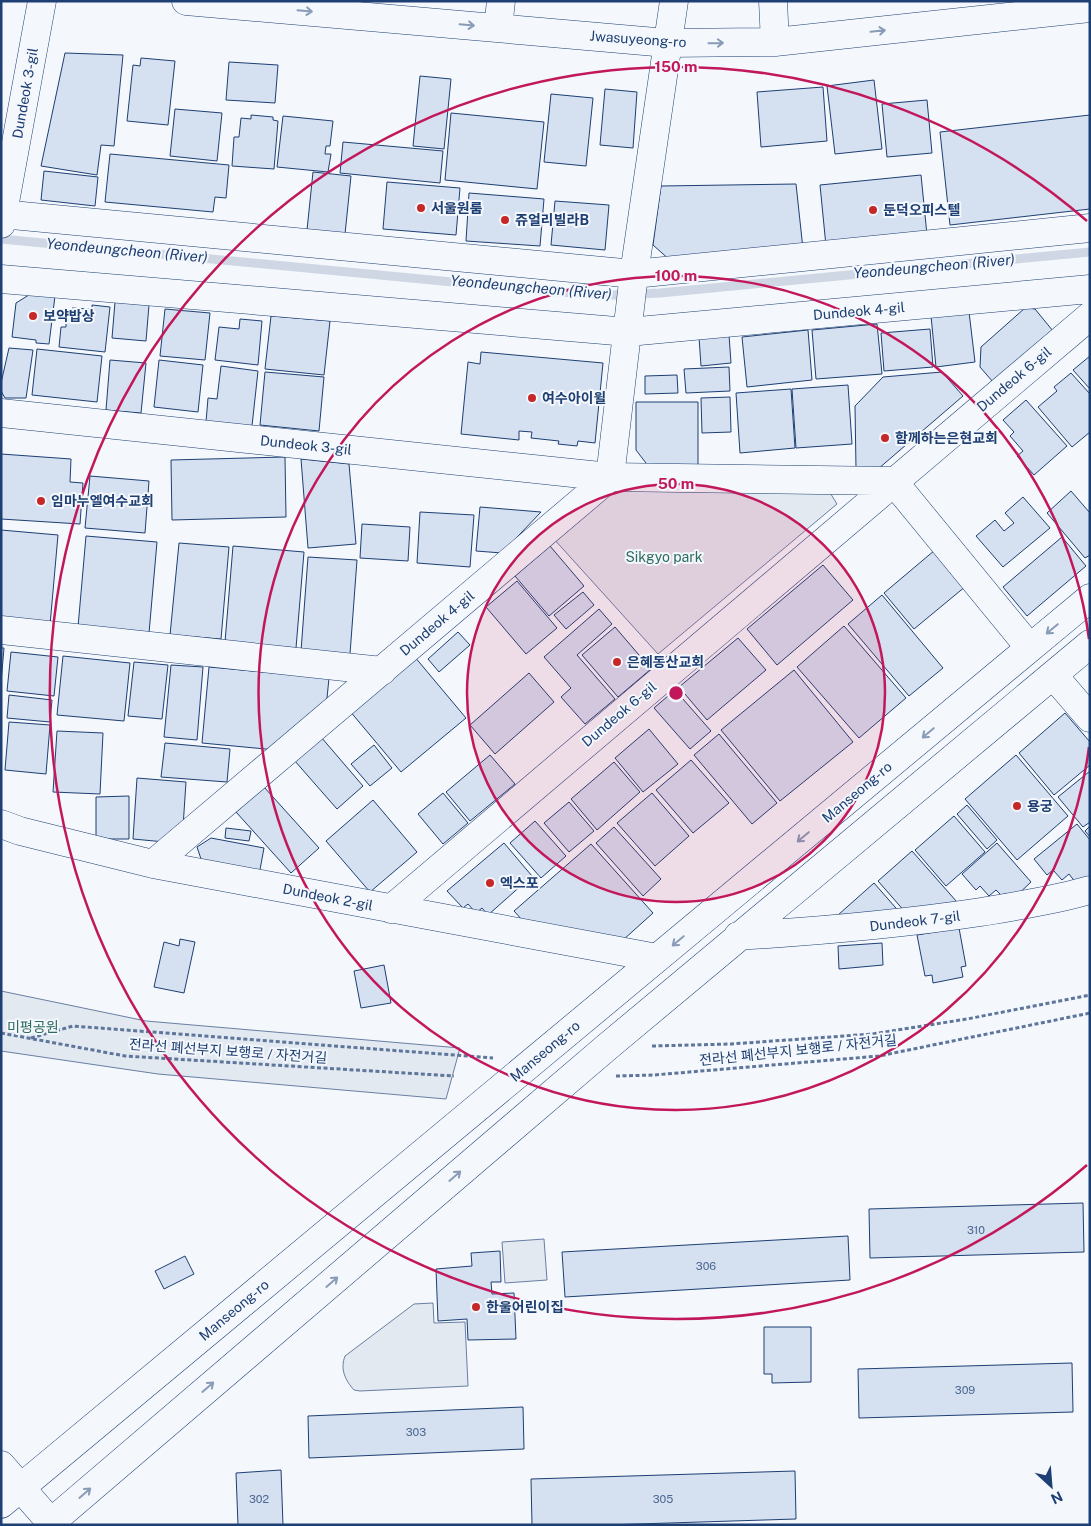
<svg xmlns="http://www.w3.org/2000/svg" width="1091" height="1526" font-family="'Public Sans','Noto Sans KR',sans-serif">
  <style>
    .green { fill: #e3e9f0; stroke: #687fa3 }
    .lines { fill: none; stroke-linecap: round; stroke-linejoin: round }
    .stream { stroke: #cfd7e4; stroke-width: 9 }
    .building { fill: #d5e0f0; stroke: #1d3f73 }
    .minor-casing { stroke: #1d3f73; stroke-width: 29 }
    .major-casing { stroke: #1d3f73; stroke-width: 29 }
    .path { stroke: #5e769c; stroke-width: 3; stroke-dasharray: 4 2.5; stroke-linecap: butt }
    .minor { stroke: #f4f7fb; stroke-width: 28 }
    .major { stroke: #f4f7fb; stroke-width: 28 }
    .oneway { stroke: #889bb7 }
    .ring { fill: none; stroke: #c2185b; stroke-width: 2.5 }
    .poi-dot { fill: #c62828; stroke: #f4f7fb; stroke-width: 2 }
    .labels { text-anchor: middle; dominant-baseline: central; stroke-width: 4; stroke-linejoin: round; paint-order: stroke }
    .number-label { font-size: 11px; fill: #4b6792 }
    .street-label { font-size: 14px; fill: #1d3f73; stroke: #f4f7fb }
    .poi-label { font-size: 14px; font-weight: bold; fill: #1d3f73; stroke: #f4f7fb; text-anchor: start }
    .park-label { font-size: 14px; fill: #2c6c60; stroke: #f4f7fb }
    .water-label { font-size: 15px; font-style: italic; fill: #1d3f73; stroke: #f4f7fb }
    .centre { fill: #c2185b; stroke: #f4f7fb; stroke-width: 2.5 }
    .ring-label { font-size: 15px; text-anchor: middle; font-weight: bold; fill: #c2185b; stroke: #f4f7fb; stroke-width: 4; stroke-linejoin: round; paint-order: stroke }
  </style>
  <rect width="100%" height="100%" fill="#f4f7fb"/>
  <path class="green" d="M612,487L829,491L837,504L658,654L553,538Z
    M1,991L146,1021L460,1048L446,1099L158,1074L1,1051Z
    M544,1239L547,1280L505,1283L502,1242Z
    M433,1303L434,1323L465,1322L468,1386L360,1391L354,1390C345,1380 340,1369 345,1356L414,1304Z"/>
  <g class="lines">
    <path class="stream" d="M1,239L558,292L612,295L660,293L1090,252"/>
  </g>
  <path class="building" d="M65,53L123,55L114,146L101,145L97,175L41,166Z
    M141,58L175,61L168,125L127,121L133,65L140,66Z
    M229,62L278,65L275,103L226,100Z
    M420,76L451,79L444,149L413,146Z
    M874,80L882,149L835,154L827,86Z
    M823,87L827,141L761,147L757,92Z
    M605,89L637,92L633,148L600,145Z
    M551,94L593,98L586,166L544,162Z
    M927,100L932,153L887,157L882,104Z
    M175,109L222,113L217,161L170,156Z
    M451,113L544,122L537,189L445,180Z
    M251,115L273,117V120L278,121L274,169L232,166L234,137H239L241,118L251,119Z
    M1090,115V209L950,225L940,132Z
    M283,116L333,121L330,146H326L325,154H331L328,172L277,167Z
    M343,142L443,151L440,183L340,173Z
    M110,154L229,165L226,198L215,197L213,212L105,202Z
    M44,171L98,177L95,206L41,200Z
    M313,172L351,176L345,234L307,230Z
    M921,175L927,235L826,246L820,185Z
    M387,182L460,188L456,235L383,229Z
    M796,184L803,249L671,261L653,245L661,186Z
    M469,193L544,199L540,246L466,241Z
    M555,201L609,205L605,250L551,245Z
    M32,293L55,296L49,344L36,343V340L12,337L16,303Z
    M115,302L149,305L146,341L112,338Z
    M92,305L110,307L105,352L59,347L61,327H66V320H71L72,308L92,309Z
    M1025,308L1035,309L1053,331L993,382L980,367L981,347Z
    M165,309L210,313L205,360L160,356Z
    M969,312L975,362L936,367L931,316Z
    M271,316L330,321L324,375L265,369Z
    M240,319L262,321L258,365L215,360L219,327L239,329Z
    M877,324L882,374L816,379L812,330Z
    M930,329L933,367L884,371L881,333Z
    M808,330L812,380L747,387L742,337Z
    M729,335L731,363L701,366L699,337Z
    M9,348L33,350L26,398H5L1,391V383Z
    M37,349L102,356L97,402L32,395Z
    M481,352L603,363L595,443L578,441L577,446L558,444L559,441L531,438L532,432L519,431V440L461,434L468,362L480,364Z
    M1090,356V389L1073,370Z
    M110,360L146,363L141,413L106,410Z
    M159,360L203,365L198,412L154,407Z
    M221,366L258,371L252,426L206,422L208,398L217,399Z
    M729,367L730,391L686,393L684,369Z
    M265,372L324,377L319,431L260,425Z
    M942,372L963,396L878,469H856L855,406L883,377Z
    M1071,373L1090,394V432L1072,447L1038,407L1057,391L1054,387Z
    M677,375L678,393L645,394V376Z
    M848,385L852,444L796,448L792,389Z
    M791,389L795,448L740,453L736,393Z
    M730,397L731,432L702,433L701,398Z
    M1026,400L1067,446L1034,475L1017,456L1023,451L1010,436L1014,432L1003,420Z
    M636,402H698V466L649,467L636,450Z
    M1,454L71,459L70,482L83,483L80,524L1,519Z
    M285,457L286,517L172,520L171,460Z
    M301,459L349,464L356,544L308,548Z
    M90,476L149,481L145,533L85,528Z
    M1071,491L1090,513V555L1085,558L1047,513Z
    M1023,497L1050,528L1003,567L976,536L995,520L1004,531L1014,523L1005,513Z
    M480,507L541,512L502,553L476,551Z
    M420,512L474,515L470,567L417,563Z
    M362,524L410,527L408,561L360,558Z
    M1,530L58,535L50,625L1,621Z
    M86,536L157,542L149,633L78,627Z
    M1062,537L1086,566L1027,616L1003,587Z
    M179,543L229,547L221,639L170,635Z
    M233,546L304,552L296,648L225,642Z
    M550,546L584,586L549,616L515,576Z
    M935,550L966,586L914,629L884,593Z
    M308,557L357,560L350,654L301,651Z
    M823,565L853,600L777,665L747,629Z
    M517,581L557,628L526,654L486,607Z
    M583,592L594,605L566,629L554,615Z
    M882,595L943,668L909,696L848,624Z
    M599,609L612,624L577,655L615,699L585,724L561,697L571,688L544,657Z
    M844,626L906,698L859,738L797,667Z
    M615,627L651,669L618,697L582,655Z
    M458,632L470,645L439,672L428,659Z
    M738,638L766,670L707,720L679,687Z
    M1,648H4L1,683Z
    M11,652L58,657L54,696L7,691Z
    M63,656L130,663L124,721L57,715Z
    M414,656L466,718L401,772L349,710Z
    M134,662L168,665L162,719L128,716Z
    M171,665L203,667L197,740L164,737Z
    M209,667L329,678L326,708L276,750L202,743Z
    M794,670L853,742L780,801L721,730Z
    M529,673L554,702L495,754L470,725Z
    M675,690L711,731L690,749L654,708Z
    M9,695L52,700L50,722L7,718Z
    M1065,713L1090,742V765L1054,795L1019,753Z
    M9,722L50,725L46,774L5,770Z
    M649,729L678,764L643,792L615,758Z
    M57,731L103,733L100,794L53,792Z
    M719,734L777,803L752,824L694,755Z
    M321,737L363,786L337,809L294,760Z
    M165,743L230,749L227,782L161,777Z
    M374,745L392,768L370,786L351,764Z
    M490,755L515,784L470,821L446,792Z
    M1016,755L1068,816L1017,860L965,799Z
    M691,760L729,803L693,833L656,790Z
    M614,762L640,792L597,830L571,799Z
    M1090,771V822L1083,827L1058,797Z
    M137,778L186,782L183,827L165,842L133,839Z
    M264,787L319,848L291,873L236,812Z
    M443,793L468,823L443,844L418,814Z
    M652,793L689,836L655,866L617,823Z
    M129,796V839H96V797Z
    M373,800L417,852L370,892L326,841Z
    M569,802L594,831L569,852L544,823Z
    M967,805L997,840L987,849L957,814Z
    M954,816L985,852L946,886L915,850Z
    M535,821L566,856L541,878L510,843Z
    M1077,824L1090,840V878L1079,887L1069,874L1062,880L1053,870L1047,875L1034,859Z
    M1090,826V837L1085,831Z
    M614,827L661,879L643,896L596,843Z
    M226,828L251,831L249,841L225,838Z
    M211,838L264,848L259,875L203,865L197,847Z
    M504,843L532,876L488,915L482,908L476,913L468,904L463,908L447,891Z
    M997,843L1031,882L1012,900L1006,893L1002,896L996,890L989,896L980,886L976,890L962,874Z
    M591,844L653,913L623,940L523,921L514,911Z
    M912,851L957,902L906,913L878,881Z
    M874,883L902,915L844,921L838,915Z
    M959,928L966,966L961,967L963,977L933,983L932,975L925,976L917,935Z
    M180,939L195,942L184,993L154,987L164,942L179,946Z
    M882,943L883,965L839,969L838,946Z
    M384,965L391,1003L361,1008L354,971Z
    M1083,1203L1084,1252L870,1258L869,1209Z
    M848,1236L850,1280L565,1297L562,1252Z
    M500,1251L501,1282H491L492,1294L514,1293L516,1339L468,1340L467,1319L438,1321L436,1269L472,1266L471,1253Z
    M185,1256L194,1274L164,1289L155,1271Z
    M764,1327H811V1382L772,1383V1374H764Z
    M1072,1363L1073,1412L859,1418L858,1369Z
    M523,1407L524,1449L309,1458L308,1416Z
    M281,1470L283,1525H238L236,1473Z
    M795,1471L796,1519L606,1525H532L531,1479Z"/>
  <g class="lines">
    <defs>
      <path id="minor" d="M1,214L634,274L1090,228
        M1,224L42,1
        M1,279L628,332L1090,289
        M1,413L610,477L893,481L1030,648
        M1,630L382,671
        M1053,675L1090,718
        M1,824L20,831L153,864L657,958
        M153,864L610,477L634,274L674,1
        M391,909L1090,316
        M738,936C820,931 900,924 981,912C1017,906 1056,900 1090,890
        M1,1465L53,1525
        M1,1504L1090,598
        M48,1525L607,1047L1090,644"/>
      <path id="major" d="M186,1L667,43L775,42L1090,8
        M773,1L775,42
        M498,28L501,1"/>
    </defs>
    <use href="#minor" class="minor-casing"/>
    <use href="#major" class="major-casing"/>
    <path class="path" d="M1,1033L125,1056L454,1076
      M31,1038L73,1026L493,1058
      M652,1046L731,1044L872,1034L967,1019L1090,995
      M616,1076L654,1075L879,1056L1090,1013"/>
    <use href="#minor" class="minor"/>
    <use href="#major" class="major"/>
  </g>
  <defs><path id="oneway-shaft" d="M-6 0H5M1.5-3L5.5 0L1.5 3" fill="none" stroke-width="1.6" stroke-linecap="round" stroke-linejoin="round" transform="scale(1.25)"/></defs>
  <g class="oneway">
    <use href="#oneway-shaft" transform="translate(305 11) rotate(5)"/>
    <use href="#oneway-shaft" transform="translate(467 25) rotate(5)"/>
    <use href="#oneway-shaft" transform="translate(878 31) rotate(-6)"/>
    <use href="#oneway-shaft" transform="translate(716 43) rotate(-1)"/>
    <use href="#oneway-shaft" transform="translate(1052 629) rotate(140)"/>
    <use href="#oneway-shaft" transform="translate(928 733) rotate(140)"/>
    <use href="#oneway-shaft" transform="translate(803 837) rotate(140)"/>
    <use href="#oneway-shaft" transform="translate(678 941) rotate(140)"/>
    <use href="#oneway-shaft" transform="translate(455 1176) rotate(-41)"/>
    <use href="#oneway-shaft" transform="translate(332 1282) rotate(-41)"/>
    <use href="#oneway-shaft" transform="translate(208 1387) rotate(-41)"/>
    <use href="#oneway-shaft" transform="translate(85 1493) rotate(-41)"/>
  </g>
  <circle cx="676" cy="693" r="209" fill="#c2185b" fill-opacity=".12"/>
  <g class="ring">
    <circle cx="676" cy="693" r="209"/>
    <path d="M1089 747A417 417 0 1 1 1089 639"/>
    <path d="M1087 1165A626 626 0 1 1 1087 221"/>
  </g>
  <g class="poi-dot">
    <circle cx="421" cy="208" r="5"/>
    <circle cx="873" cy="210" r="5"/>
    <circle cx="505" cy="220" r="5"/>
    <circle cx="33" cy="316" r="5"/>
    <circle cx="532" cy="398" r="5"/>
    <circle cx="885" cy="438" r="5"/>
    <circle cx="41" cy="501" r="5"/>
    <circle cx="617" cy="662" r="5"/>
    <circle cx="1017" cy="806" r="5"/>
    <circle cx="490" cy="883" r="5"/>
    <circle cx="476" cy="1307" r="5"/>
  </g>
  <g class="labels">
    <g class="number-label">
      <text x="976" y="1230">310</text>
      <text x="706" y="1266">306</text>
      <text x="965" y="1390">309</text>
      <text x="416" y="1432">303</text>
      <text x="259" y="1499">302</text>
      <text x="663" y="1499">305</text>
    </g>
    <g class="street-label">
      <text transform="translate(638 39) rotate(4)">Jwasuyeong-ro</text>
      <text transform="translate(25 93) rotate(-80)">Dundeok 3-gil</text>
      <text transform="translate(859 311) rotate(-5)">Dundeok 4-gil</text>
      <text transform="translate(1014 379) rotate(-40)">Dundeok 6-gil</text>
      <text transform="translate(306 445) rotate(6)">Dundeok 3-gil</text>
      <text transform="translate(437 623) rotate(-40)">Dundeok 4-gil</text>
      <text transform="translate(619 714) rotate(-40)">Dundeok 6-gil</text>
      <text transform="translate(857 792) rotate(-40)">Manseong-ro</text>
      <text transform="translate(328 897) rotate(11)">Dundeok 2-gil</text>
      <text transform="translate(915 921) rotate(-7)">Dundeok 7-gil</text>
      <text transform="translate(798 1050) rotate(-6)">전라선 폐선부지 보행로 / 자전거길</text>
      <text transform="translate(228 1051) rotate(4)">전라선 폐선부지 보행로 / 자전거길</text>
      <text transform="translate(545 1051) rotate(-40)">Manseong-ro</text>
      <text transform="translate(234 1310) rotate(-40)">Manseong-ro</text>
    </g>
    <g class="poi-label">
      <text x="431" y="208">서울원룸</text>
      <text x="883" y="210">둔덕오피스텔</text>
      <text x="515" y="220">쥬얼리빌라B</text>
      <text x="43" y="316">보약밥상</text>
      <text x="542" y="398">여수아이윌</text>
      <text x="895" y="438">함께하는은현교회</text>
      <text x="51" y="501">임마누엘여수교회</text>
      <text x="627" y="662">은혜동산교회</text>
      <text x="1027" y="806">용궁</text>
      <text x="500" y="883">엑스포</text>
      <text x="486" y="1307">한울어린이집</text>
    </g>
    <g class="park-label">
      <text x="664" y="557">Sikgyo park</text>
      <text x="33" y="1027">미평공원</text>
    </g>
    <g class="water-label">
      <text transform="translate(127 250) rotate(5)">Yeondeungcheon (River)</text>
      <text transform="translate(934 266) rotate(-5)">Yeondeungcheon (River)</text>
      <text transform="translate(531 287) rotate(5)">Yeondeungcheon (River)</text>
    </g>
  </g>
  <circle cx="676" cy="693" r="8" class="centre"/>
  <g class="ring-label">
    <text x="676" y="72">150 m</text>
    <text x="676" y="281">100 m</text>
    <text x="676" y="489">50 m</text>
  </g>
  <rect width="1091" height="1526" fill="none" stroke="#1d3f73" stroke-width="5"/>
  <g transform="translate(1051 1486) rotate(154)" stroke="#f4f7fb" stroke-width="4" paint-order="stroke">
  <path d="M0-4L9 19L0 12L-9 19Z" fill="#1d3f73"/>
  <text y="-8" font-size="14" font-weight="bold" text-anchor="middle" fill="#1d3f73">N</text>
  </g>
</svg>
